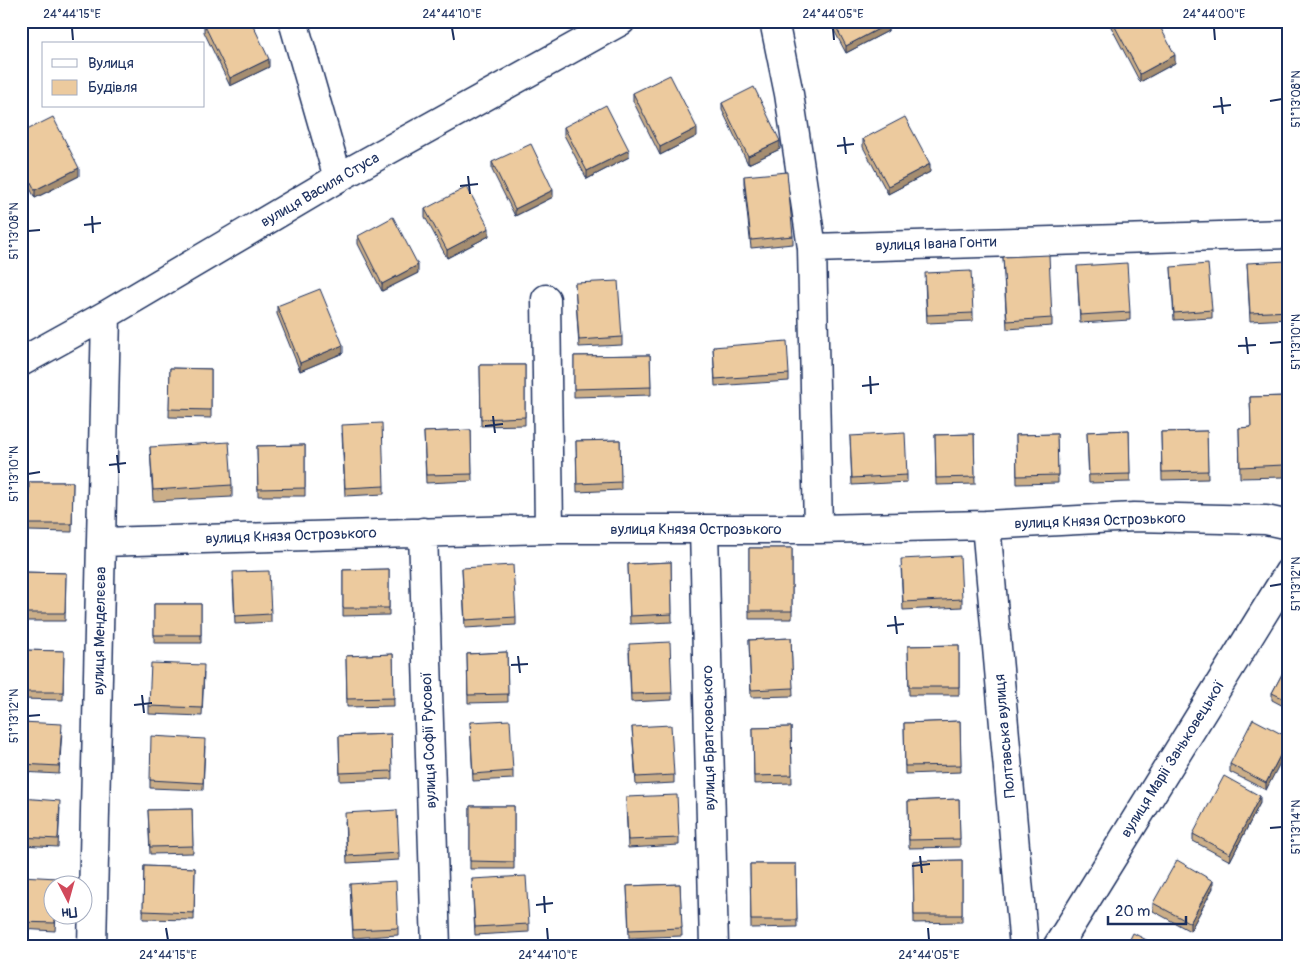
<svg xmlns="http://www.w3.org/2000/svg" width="1310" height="968" font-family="Pangolin,sans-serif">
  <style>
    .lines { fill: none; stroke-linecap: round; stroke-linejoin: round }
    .minor-casing { stroke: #1b2f5e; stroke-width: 31 }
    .minor { stroke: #fff; stroke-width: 28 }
    .wall { fill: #cbae88; stroke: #1b2f5e }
    .shaded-wall { fill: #a58d6f; stroke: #1b2f5e }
    .building { fill: #ecca9e; stroke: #1b2f5e }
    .ticks { fill: none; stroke: #1b2f5e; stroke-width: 2 }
    .labels { text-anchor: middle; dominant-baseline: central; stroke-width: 4.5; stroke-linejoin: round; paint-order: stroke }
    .street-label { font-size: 15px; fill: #1b2f5e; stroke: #fff }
    .neatline { fill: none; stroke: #1b2f5e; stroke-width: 2 }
    .ticks-label { font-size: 12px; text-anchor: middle; fill: #1b2f5e }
  </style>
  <rect width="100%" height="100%" fill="#fff"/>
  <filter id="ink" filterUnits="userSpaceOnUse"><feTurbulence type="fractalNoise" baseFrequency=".02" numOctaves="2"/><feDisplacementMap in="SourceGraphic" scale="10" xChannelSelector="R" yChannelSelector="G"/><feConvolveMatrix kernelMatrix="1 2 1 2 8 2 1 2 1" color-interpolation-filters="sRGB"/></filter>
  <g filter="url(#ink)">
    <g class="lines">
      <defs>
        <path id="minor" d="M293,21L338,178
          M774,21L789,94L812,248L1289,234
          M812,248L818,529
          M546,299L549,529
          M21,362L106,315L338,178L621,21
          M986,525L1024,947
          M704,529L714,947
          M423,532L436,947
          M102,542L549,529H818L986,525L1134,517L1266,520L1289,525
          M92,947L106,315
          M1057,947L1289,572"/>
      </defs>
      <use href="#minor" class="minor-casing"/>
      <use href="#minor" class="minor"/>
    </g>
    <path class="wall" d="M829,21H886L888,31L846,53Z
      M1110,21H1112L1175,63L1140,82L1110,25Z
      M204,24L269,67L230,86L204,32Z
      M633,93L697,136L660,155L633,101Z
      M722,103L780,149L748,164L722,110Z
      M564,127L629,157L587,179L564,135Z
      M21,133L79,176L35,198L21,171Z
      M863,139L930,172L888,194L863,147Z
      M492,162L553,197L515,216L492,170Z
      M744,176L793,236V244L751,248L744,183Z
      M425,209L489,236L447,258L425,217Z
      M358,236L418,273L382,291L358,244Z
      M1003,257L1052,318V326L1007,329Z
      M1247,263L1289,298V319L1250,321Z
      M1077,266L1130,312V320L1080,323Z
      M1171,267L1212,310V318L1174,320Z
      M925,281L973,313V321L927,323Z
      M575,283L622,337V345L579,347Z
      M277,306L343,353L300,371L277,314Z
      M713,347L789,374V381L715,386Z
      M650,355L651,395L574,397V356Z
      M480,365H525V425L481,426Z
      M170,368L211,369V418L169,417Z
      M1289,396V447H1284V477L1240,478L1239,428L1251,427L1250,397Z
      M471,430L472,481L426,483L424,432Z
      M1129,430L1130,482L1089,483L1087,432Z
      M1207,431L1208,479L1162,480L1161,432Z
      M342,433L384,486V494L345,496Z
      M974,434L975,484L936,485L935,435Z
      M1057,434L1058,483L1017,484L1016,435Z
      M850,436L907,475V482L852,485Z
      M620,440L621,490L577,492L576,441Z
      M305,445V496H258L257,446Z
      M150,447L232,485V497L153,501Z
      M29,482H73L72,532L28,531Z
      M749,548H792V619H749Z
      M671,562L672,622L630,624L628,564Z
      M901,566L962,599V607L903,610Z
      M462,568L516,617V625L465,628Z
      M389,569V615L343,616V570Z
      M21,572L66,573L65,621H21Z
      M233,580L271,614V622L235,624Z
      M154,604H201V643H154Z
      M791,638L793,696L751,697L749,640Z
      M959,645V695H909L908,646Z
      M21,650L64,651L63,700L21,699Z
      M507,652L508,702L468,703L467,654Z
      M629,652L672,693V700L631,702Z
      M393,654L394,706L347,707L346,656Z
      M1289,661V709L1272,700V693Z
      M204,673L202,716L149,714V706Z
      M960,721L961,772L905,774L904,723Z
      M21,722L62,731L59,774L21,772Z
      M470,722L513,771V779L473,781Z
      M632,727L674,775V783L636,785Z
      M791,727L792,783L754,784L753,728Z
      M391,734L392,779L340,781L339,736Z
      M1289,738L1266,790L1230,772V764Z
      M205,746L203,790L150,788V780Z
      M21,798L60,808L58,847L21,845Z
      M959,799L960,847L909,848L908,801Z
      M1260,803L1230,861L1193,841V834Z
      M626,805L679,838V845L628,848Z
      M470,806H514V869H470Z
      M192,809L193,853L150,854L148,810Z
      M345,821L399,853V860L347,863Z
      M962,860V922L914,923L913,861Z
      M750,864H796L797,927L751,928Z
      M144,866L195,868L194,920L143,919Z
      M21,876L56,916L55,931L21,929Z
      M472,879L529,924V932L475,935Z
      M350,884L398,928V935L353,938Z
      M680,884L682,936L629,938L627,886Z
      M1213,888L1190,931L1153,911V903Z"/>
    <path class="shaded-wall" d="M888,24V31L846,53V46Z
      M1175,55V63L1140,82V74Z
      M269,59V67L230,86V78Z
      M697,128V136L660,155V147Z
      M780,141V149L748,164V156Z
      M629,150V157L587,179V171Z
      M930,164V172L888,194V186Z
      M79,168V176L35,198V190Z
      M553,190V197L515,216V209Z
      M489,228V236L447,258V250Z
      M418,265V273L382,291V284Z
      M343,345V353L300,371V363Z
      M1289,738V746L1266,790V783Z
      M1260,796V803L1230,861V854Z
      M1213,881V888L1190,931V923Z"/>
    <path class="building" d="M210,21H251L269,59L230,78L204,24Z
      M833,21H886L888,24L846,46Z
      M1112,21H1157L1175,55L1140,74Z
      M670,75L697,128L660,147L633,93Z
      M754,87L780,141L748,156L722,103Z
      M606,105L629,150L587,171L564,127Z
      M53,117L79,168L35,190L21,163V133Z
      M905,117L930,164L888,186L863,139Z
      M531,144L553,190L515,209L492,162Z
      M787,172L793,236L751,240L744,176Z
      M467,187L489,228L447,250L425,209Z
      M393,217L418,265L382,284L358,236Z
      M1049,255L1052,318L1007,321L1003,257Z
      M1287,261L1289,311L1250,313L1247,263Z
      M1127,263L1130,312L1080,315L1077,266Z
      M1208,264L1212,310L1174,313L1171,267Z
      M971,271L973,313L927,315L925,273Z
      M618,281L622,337L579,340L575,283Z
      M320,289L343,345L300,363L277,306Z
      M787,341L789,374L715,379L713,347Z
      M650,355L651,387L574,389V356Z
      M480,365H525V417L481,419Z
      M170,368L211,369V410L169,409Z
      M1289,396V436H1283L1284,465L1240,467L1239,428L1251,427L1250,397Z
      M382,423L384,486L345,488L342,425Z
      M471,430L472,474L426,475L424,432Z
      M1129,430L1130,474L1089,475L1087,432Z
      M1207,431L1208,471L1162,472L1161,432Z
      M905,433L907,475L852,478L850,436Z
      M974,434L975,477L936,478L935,435Z
      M1057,434L1058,475L1017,476L1016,435Z
      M620,440L621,482L577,484L576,441Z
      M229,442L232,485L153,490L150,447Z
      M305,445V488L258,489L257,446Z
      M29,482H73L72,524H28Z
      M749,548H792V611H749Z
      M960,556L962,599L903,602L901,559Z
      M671,562L672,614L630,616L628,564Z
      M513,565L516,617L465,620L462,568Z
      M389,569V608H343V570Z
      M269,571L271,614L235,616L233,572Z
      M21,572L66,573L65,613H21Z
      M154,604H201V635H154Z
      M791,638L793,688L751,690L749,640Z
      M670,642L672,693L631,694L629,644Z
      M959,645V687H909L908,646Z
      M21,650L64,651L63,692H21Z
      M507,652L508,694L468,695L467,654Z
      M393,654L394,698L347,699L346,656Z
      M1289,661V701L1272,693Z
      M151,663L204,665L202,708L149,706Z
      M1253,719L1289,738L1266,783L1230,764Z
      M510,720L513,771L473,774L470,722Z
      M960,721L961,765L905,766L904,723Z
      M21,722L62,724L59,766L21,764Z
      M671,725L674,775L636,777L632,727Z
      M791,727L792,775L754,776L753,728Z
      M391,734L392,771L340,773L339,736Z
      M151,736L205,739L203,783L150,780Z
      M1224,776L1260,796L1230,854L1193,834Z
      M677,795L679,838L628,840L626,797Z
      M21,798L60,801L58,839L21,837Z
      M959,799L960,839L909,840L908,801Z
      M470,806H514V862L470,861Z
      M192,809L193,846L150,847L148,810Z
      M397,810L399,853L347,856L345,813Z
      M962,860V915H914L913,861Z
      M1177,860L1213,881L1190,923L1153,903Z
      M750,864H796L797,920H751Z
      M144,866L195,868L194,913L143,911Z
      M21,876L57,878V886H52V916H55V923L21,922Z
      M526,876L529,924L475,927L472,879Z
      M396,881L398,928L353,930L350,884Z
      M680,884L682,928L629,930L627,886Z
      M1133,933L1160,947H1126Z
      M183,944V947H139V945Z
      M21,945H52V947H21Z
      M680,946V947H661Z"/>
  </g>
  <path class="ticks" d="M72,28L73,40M452,28L454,40M833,28L834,40M1214,28L1215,40M1221,97L1223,114M1270,101L1282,99M1213,107L1231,105M844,137L846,154M837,146L854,144M468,176L470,194M460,186L478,184M92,216L93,233M84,225L101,223M28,231L40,230M1246,337L1248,354M1270,343L1282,342M1238,346L1256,345M870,376L871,394M862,386L879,384M493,416L495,433M485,426L503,424M117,455L119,473M109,465L126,463M28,474L40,472M1270,586L1282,584M895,616L897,634M887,626L904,624M518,656L520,673M511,665L528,664M142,695L144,713M134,705L152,703M28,716L40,715M1270,828L1282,827M920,856L922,873M912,866L930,864M544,896L545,913M536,905L553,903M166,928L168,940M547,928L548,940M928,928L929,940"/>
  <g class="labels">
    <g class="street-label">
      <text transform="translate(320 190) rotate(-30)">вулиця Василя Стуса</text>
      <text transform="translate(936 244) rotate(-2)">вулиця Івана Гонти</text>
      <text transform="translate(1100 521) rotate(-2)">вулиця Князя Острозького</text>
      <text x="696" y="529">вулиця Князя Острозького</text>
      <text transform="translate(291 536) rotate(-2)">вулиця Князя Острозького</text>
      <text transform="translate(100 631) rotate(-89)">вулиця Менделєєва</text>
      <text transform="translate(1005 736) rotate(-95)">Полтавська вулиця</text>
      <text transform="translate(709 738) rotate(-91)">вулиця Братковського</text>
      <text transform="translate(429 740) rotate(-92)">вулиця Софії Русової</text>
      <text transform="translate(1173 759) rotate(-58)">вулиця Марії Заньковецької</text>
    </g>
  </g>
  <rect width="1310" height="968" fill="none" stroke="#fff" stroke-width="55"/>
  <rect x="42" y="42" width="162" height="65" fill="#ffffff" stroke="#a4acbf"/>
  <rect x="52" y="59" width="25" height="8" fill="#ffffff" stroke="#a4acbf"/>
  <text x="88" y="68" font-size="15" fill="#1b2f5e">Вулиця</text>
  <rect x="52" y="80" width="25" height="15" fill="#ecca9e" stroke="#a4acbf"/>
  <text x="88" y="92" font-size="15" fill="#1b2f5e">Будівля</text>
  <g transform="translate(68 900) rotate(174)"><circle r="24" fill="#ffffff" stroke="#a4acbf"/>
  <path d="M0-4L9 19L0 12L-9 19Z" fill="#d1495b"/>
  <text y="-8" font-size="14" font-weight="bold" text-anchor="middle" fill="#1b2f5e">Пн</text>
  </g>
  <path d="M1108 916v8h78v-8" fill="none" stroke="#1b2f5e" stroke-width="2.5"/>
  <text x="1115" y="916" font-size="15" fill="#1b2f5e" stroke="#ffffff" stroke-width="4" paint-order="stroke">20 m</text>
  <rect x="28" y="28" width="1254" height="912" class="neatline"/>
  <g class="ticks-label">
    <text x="72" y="18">24°44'15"E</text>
    <text x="452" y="18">24°44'10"E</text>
    <text x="833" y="18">24°44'05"E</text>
    <text x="1214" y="18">24°44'00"E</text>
    <text transform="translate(1296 99) rotate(-90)" y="4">51°13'08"N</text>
    <text transform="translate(14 231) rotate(-90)" y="4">51°13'08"N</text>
    <text transform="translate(1296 342) rotate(-90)" y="4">51°13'10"N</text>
    <text transform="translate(14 474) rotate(-90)" y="4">51°13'10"N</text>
    <text transform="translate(1296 584) rotate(-90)" y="4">51°13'12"N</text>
    <text transform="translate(14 716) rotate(-90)" y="4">51°13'12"N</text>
    <text transform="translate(1296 827) rotate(-90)" y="4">51°13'14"N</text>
    <text x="168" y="959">24°44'15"E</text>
    <text x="548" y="959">24°44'10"E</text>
    <text x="929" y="959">24°44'05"E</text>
  </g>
</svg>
